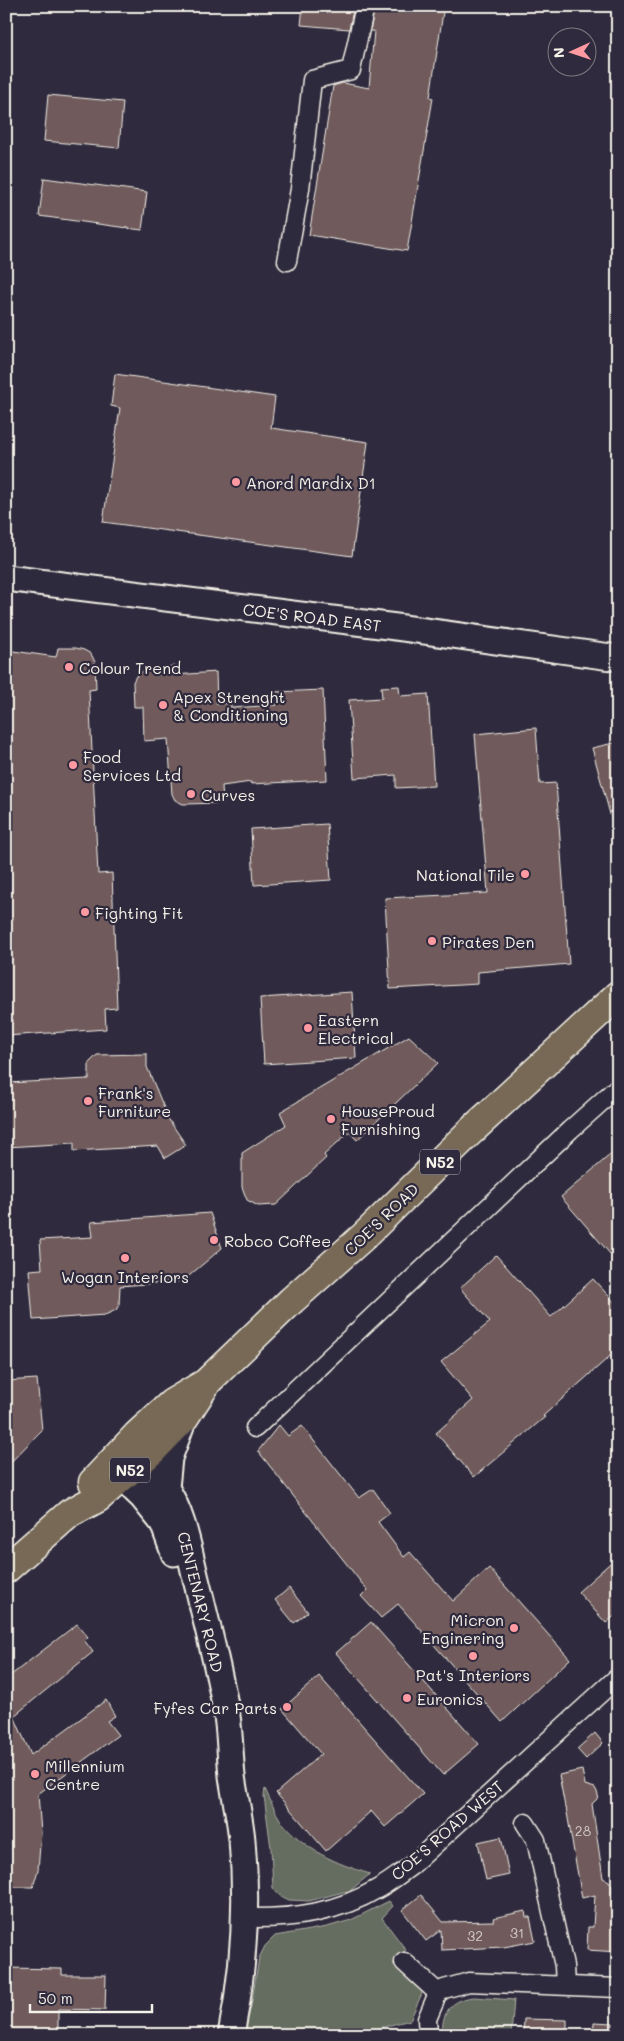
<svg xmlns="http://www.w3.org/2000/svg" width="624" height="2041" font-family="Mali,sans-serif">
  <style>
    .green { fill: #656c60; stroke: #acaea4 }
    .building { fill: #6f5a5c; stroke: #f4f1e8 }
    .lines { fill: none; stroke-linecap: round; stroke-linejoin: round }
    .street-casing { stroke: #f4f1e8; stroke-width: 21 }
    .secondary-casing { stroke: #f4f1e8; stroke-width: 29 }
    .primary-casing { stroke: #f4f1e8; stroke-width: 31 }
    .street { stroke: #2f2a3d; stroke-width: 18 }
    .secondary { stroke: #2f2a3d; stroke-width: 25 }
    .primary { stroke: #776954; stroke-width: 28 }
    .poi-dot { fill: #ff9aa2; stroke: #2f2a3d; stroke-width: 2 }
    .labels { text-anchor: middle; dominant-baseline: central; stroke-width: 4.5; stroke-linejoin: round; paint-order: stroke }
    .number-label { font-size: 14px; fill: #d3cbc5 }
    .shield { fill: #2f2a3d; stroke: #b9b5b5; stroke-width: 1 }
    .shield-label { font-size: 15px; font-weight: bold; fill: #f4f1e8 }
    .poi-label { font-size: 16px; fill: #f4f1e8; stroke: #2f2a3d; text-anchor: start }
    .street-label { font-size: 16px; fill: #f4f1e8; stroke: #2f2a3d }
  </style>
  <rect width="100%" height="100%" fill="#2f2a3d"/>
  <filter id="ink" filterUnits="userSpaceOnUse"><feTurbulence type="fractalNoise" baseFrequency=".02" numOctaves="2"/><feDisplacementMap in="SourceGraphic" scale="10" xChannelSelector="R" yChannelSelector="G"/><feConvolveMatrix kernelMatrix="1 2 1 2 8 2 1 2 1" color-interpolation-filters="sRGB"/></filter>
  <g filter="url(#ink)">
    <path class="green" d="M265,1789C270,1799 275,1812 281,1821C306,1851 335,1863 370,1874L351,1890L309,1901L289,1900L279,1895L273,1888L271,1848L264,1796Z
      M389,1901L393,1906L382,1918L406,1950L393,1964L424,1989L410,2020L352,2035H244L251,2006L259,1958L265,1946L275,1936L327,1927L351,1920Z
      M474,1997L514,2000L511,2035H443C440,2013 452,1999 474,1997Z"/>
    <path class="building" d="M303,6H354L349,29L301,25Z
      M375,6H444L430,97L433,98L407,251L309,235L333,86L343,83L369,88L374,31H370Z
      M48,95L123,102L119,148L44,141Z
      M44,178L147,192L142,230L39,216Z
      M115,374L275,397L271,428L368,442L352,556L103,522L120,408L111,406Z
      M58,648H76L84,650L91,654L95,662L96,689L89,690L98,874L112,873L117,1008L105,1009L106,1029L6,1036V650L56,657Z
      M175,666V675L216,672L217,704L231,703V708L277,705L276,692L323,690L327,780L251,784V782L222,786L223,803L183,804L175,800L172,794L168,739L144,741L143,707H134L133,682L136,676L146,669Z
      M399,686L400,696L428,694L434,786L396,788V775L354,778L349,700L382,698L381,687Z
      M536,728L540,784L556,783L569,964L478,972V984L390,989L385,898L488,893L475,734Z
      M618,742V828L614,829L592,748Z
      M327,824L331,880L254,885L251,829Z
      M352,992L356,1058L264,1064L260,998Z
      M409,1036L438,1063L357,1140L349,1132L324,1155L326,1158L276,1205L258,1206L247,1200L242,1187V1153L286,1125L280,1112Z
      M147,1054V1067L169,1120L186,1145L165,1158L158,1146L74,1151V1143L6,1147V1083L89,1079V1063L97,1055Z
      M618,1148V1263L561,1197Z
      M210,1213L222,1248L183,1281L120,1286L119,1305L116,1310L105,1315L33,1320L29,1270L42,1269L40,1240L93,1237L91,1222Z
      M496,1255L551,1317L593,1279L618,1306V1349L543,1416L545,1417L474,1477L436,1433L473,1400L441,1362L490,1322L460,1288Z
      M37,1379L42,1430L6,1467V1381Z
      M279,1425L288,1436L302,1426L359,1498L373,1489L390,1513L378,1522L404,1557L410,1552L453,1601L489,1568L570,1659L502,1722L398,1604L381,1618L361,1596L367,1590L258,1451Z
      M618,1556V1613L606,1623L578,1592Z
      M289,1588L308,1612L294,1623L275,1600Z
      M371,1622L479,1744L443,1775L336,1653Z
      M77,1624L88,1637L84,1640L93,1652L14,1716L31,1755L106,1700L115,1716L107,1721L118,1735L38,1794L41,1833L38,1870L33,1887H6V1679Z
      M319,1676L423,1794L385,1827L371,1811L326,1851L276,1793L321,1754L282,1709Z
      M595,1733L603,1743L586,1759L577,1749Z
      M582,1770L585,1785L595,1788L598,1794L597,1799L592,1804L603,1878L609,1881L612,1886L611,1928L618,1929V1952L587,1950L588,1927H593L595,1895L582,1898L566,1807H565L559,1775Z
      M501,1837L509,1875L486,1880L478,1842Z
      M421,1895L443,1922L494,1921L493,1918L525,1911L526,1917H530L535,1941L504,1947L442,1950L441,1930L426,1941L402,1910Z
      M6,1968L62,1969V1975H106L105,2010L58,2009V2035H6Z
      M524,2019L567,2020V2035H523Z
      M594,2022L613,2023L612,2035H593Z"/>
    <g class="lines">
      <defs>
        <path id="street" d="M287,261L300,189L312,80L351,70L365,6
          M255,1428L570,1130L618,1087
          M525,1823L536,1840L564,1966L565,1986
          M245,1918C293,1919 337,1913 379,1888C390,1882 400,1874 411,1866L618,1677
          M404,1962L438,1993
          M428,2035L427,2019L438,1993L444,1989L469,1982L618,1988"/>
        <path id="secondary" d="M6,578L396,627L618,658
          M122,1452C139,1462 154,1471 165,1487C185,1516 190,1558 199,1591C209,1633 220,1674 227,1716C230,1736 230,1756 232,1776C235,1798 240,1818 242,1840C248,1906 244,1970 231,2035
          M112,1461L122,1478L142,1497L163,1523L174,1553
          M166,1488L169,1458L184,1418"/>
        <path id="primary" d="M93,1482L137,1435L172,1403L204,1384
          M6,1569L70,1513L98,1498L152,1451L184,1418L208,1381L292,1300L364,1236L471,1131L618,995"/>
      </defs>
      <use href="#street" class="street-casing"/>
      <use href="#secondary" class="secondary-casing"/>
      <use href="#primary" class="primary-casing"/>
      <use href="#street" class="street"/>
      <use href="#secondary" class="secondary"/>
      <use href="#primary" class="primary"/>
    </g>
  </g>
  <g class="poi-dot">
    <circle cx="236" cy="482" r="5"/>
    <circle cx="69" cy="667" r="5"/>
    <circle cx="163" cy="705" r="5"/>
    <circle cx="73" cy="765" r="5"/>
    <circle cx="191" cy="794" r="5"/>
    <circle cx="525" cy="874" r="5"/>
    <circle cx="85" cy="912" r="5"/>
    <circle cx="432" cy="941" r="5"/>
    <circle cx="308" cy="1028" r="5"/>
    <circle cx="88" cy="1101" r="5"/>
    <circle cx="331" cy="1119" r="5"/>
    <circle cx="214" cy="1240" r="5"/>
    <circle cx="125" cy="1258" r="5"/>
    <circle cx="514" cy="1628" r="5"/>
    <circle cx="473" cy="1656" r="5"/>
    <circle cx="407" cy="1698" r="5"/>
    <circle cx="287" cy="1707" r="5"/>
    <circle cx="35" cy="1774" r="5"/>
  </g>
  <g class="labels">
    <g class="number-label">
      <text x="583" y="1830">28</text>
      <text x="517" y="1932">31</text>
      <text x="475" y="1935">32</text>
    </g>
    <g class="shield">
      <rect x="420" y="1149.5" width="40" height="25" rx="4"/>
      <rect x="110" y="1457.5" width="40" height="25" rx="4"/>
    </g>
    <g class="shield-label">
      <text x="440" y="1162">N52</text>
      <text x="130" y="1470">N52</text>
    </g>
    <g class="poi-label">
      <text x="246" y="482">Anord Mardix D1</text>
      <text x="79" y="667">Colour Trend</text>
      <text x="173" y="696">Apex Strenght<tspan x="173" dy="18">&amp; Conditioning</tspan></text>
      <text x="83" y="756">Food<tspan x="83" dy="18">Services Ltd</tspan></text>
      <text x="201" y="794">Curves</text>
      <text x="515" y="874" text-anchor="end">National Tile</text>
      <text x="95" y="912">Fighting Fit</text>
      <text x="442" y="941">Pirates Den</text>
      <text x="318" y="1019">Eastern<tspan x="318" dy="18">Electrical</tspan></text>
      <text x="98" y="1092">Frank's<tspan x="98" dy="18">Furniture</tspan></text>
      <text x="341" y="1110">HouseProud<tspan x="341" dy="18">Furnishing</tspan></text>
      <text x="224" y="1240">Robco Coffee</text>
      <text x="125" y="1276" text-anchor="middle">Wogan Interiors</text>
      <text x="504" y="1619" text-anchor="end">Micron<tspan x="504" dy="18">Enginering</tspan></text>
      <text x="473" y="1674" text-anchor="middle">Pat's Interiors</text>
      <text x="417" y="1698">Euronics</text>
      <text x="277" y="1707" text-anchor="end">Fyfes Car Parts</text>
      <text x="45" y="1765">Millennium<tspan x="45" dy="18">Centre</tspan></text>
    </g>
    <g class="street-label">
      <text transform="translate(312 617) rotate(7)">COE'S ROAD EAST</text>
      <text transform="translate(381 1219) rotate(-44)">COE'S ROAD</text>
      <text transform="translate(201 1602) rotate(76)">CENTENARY ROAD</text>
      <text transform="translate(447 1830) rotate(-41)">COE'S ROAD WEST</text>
    </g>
  </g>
  <rect width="624" height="2041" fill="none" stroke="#2f2a3d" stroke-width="25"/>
  <rect x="12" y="12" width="599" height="2016" fill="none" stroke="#f4f1e8" stroke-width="2" filter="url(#ink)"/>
  <g transform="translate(572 52) rotate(267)"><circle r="24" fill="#2f2a3d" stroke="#7e7a81"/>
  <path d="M0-4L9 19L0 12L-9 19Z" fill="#ff9aa2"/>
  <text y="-8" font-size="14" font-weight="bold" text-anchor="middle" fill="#f4f1e8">N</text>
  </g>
  <path d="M30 2004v8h122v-8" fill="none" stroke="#f4f1e8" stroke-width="2.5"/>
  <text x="38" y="2004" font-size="15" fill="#f4f1e8" stroke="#2f2a3d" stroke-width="4" paint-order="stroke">50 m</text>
</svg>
